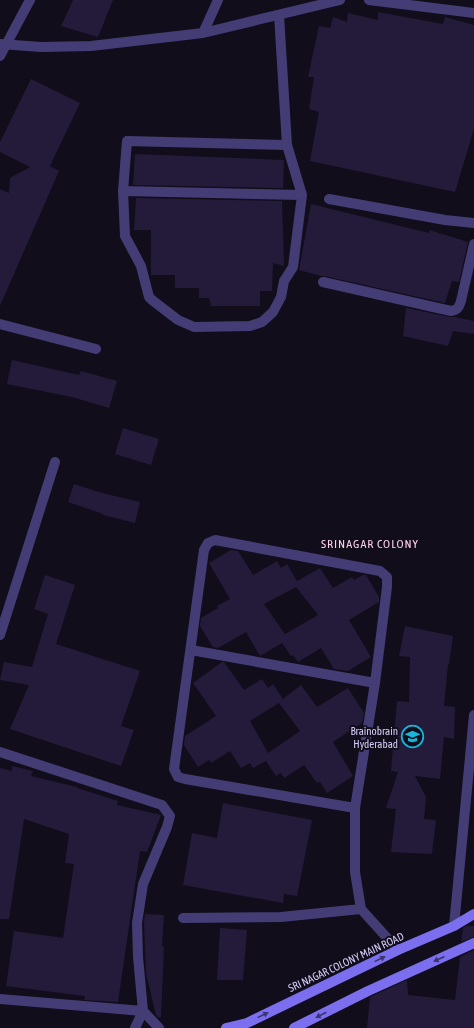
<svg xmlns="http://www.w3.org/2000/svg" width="474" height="1028" font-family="'Asap Condensed',sans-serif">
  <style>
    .building { fill: #241b3a; fill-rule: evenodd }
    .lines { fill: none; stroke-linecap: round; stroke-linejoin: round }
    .minor { stroke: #443d75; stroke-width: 10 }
    .tertiary { stroke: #443d75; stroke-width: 10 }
    .secondary { stroke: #7c6fef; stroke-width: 10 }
    .oneway { fill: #3c3470 }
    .labels { text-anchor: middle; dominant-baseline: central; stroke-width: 4; stroke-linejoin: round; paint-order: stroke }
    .poi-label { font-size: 11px; fill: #d6cdf9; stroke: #110d1b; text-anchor: end }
    .street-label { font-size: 11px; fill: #d6cdf9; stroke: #110d1b }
    .neighbourhood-label { font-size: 12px; letter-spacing: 1px; fill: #facfe7; stroke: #110d1b }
  </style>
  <rect width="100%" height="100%" fill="#110d1b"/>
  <path class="building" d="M73,0H113L98,37L61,26Z
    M378,12L443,24L445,17L474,25V129L455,192L310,161L319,112L309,109L314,77H308L319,26L330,28L333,17L347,22L348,13L378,20Z
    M31,79L80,103L50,166L59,171L0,306V189L9,193L10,178L30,167L0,152V142Z
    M135,154L284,160L283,188L133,185Z
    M136,198L282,201L284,266L273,263L272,291H260V306H211L209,298H199V288H175V275H151V230H134Z
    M311,204L429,233V230L468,242L459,282L452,281L445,303L324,276H321L299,270Z
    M406,308L450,317H455L474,321V334L453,331L448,346L403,336Z
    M12,360L79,375L81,371L117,381L109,408L72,397L7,384Z
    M123,428L159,439L151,465L115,454Z
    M74,484L102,493L140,502L135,523L103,515V514L68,502Z
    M231,550L238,551L253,575L277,561L281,568L287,564L297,581L320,568L333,588L352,577L354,580L363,575H366L379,597V602L349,620L371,657L348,671L334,669L321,648L298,662L293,655L291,656L282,643L260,656L246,632L218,648L213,647L200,626L201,618L218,608L217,606L230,599L209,563ZM296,587L318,615L285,634L264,604Z
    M45,575L75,585L56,644L140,671L121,726L134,730L121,766L10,729L29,685L0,680L4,662L32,667L48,614L34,609Z
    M405,626L453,636L449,664H448L444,706L455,707L454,739L444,737L440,779L415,776L426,797L424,819L436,820L432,854L391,852L396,809L386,808L398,772L391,771L397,701L409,702L410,657L399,656Z
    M222,662H224L244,690L262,679L268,688L273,684L283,699L301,685L317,707L348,688L364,713L362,723L333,742L353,776L327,793L320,782L317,783L304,765L284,778L281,773L276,776L266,761L253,768L250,763L241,768L230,751L211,763L209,760L198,767L184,745L185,736L216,716L193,683ZM279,703L300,731L268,753L250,721Z
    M12,766L33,771L31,776L77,787V788L118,801L117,805L161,815L147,852L140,851L118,1002L84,1000L85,996L6,986L14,931L63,938L74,864L65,863L69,834L24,819L9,919H0V768L12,771Z
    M223,803L312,820L297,896L284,894L283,903L183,885L192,833L217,838Z
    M145,914L164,915L162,946L164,947L161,1017H158L156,1015L146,973L144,923Z
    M467,926H474V937L461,942L463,928Z
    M220,928L247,930L243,980H217Z
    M474,950V1028H367L370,997L407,980L408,995L455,1000L460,957Z"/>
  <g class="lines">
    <path class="minor" d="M369,0L474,13
      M279,15L287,145L302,195L293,267L284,281L281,297L273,312L262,322L250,326L194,327L178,320L152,300L149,297L141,266L125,236L123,191L127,141L287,145
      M203,33L218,0
      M0,44L41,47L91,46L203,33L340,0
      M123,191L302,195
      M329,199L445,220L474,223
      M323,282L451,311C458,310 459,307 461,301L474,244
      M0,324L96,349
      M0,635L55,462
      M191,650L375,683
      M0,752L162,805L170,816L167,827L143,884L137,923L138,957L143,1011L135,1028
      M355,808L185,779L178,777L174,769L204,550L208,543L215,540L380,571L387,577V587L375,683L355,808V872L361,909L398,950
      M183,918L281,917L361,909
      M454,926L474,715
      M0,999L143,1011L159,1028"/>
    <path class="tertiary" d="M0,56L30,0"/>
    <path class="secondary" d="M226,1028L247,1023L398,950L454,926L474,914
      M294,1028L368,991L474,943"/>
  </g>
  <defs><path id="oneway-solid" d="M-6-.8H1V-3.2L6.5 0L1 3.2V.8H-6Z"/></defs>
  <g class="oneway">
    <use href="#oneway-solid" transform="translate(380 959) rotate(-26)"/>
    <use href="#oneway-solid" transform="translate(439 959) rotate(155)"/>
    <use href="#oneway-solid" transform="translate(263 1015) rotate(-26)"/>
    <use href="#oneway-solid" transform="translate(321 1015) rotate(153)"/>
  </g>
  <defs>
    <symbol id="university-ring" viewBox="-11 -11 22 22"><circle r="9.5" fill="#110d1b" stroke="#18b7da" stroke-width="1.5"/><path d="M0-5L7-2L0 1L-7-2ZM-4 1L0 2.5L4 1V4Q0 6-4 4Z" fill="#18b7da"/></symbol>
  </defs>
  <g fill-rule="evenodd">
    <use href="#university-ring" x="400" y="724" width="25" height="25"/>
  </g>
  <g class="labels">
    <g class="poi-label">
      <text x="398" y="731">Brainobrain<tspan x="398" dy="13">Hyderabad</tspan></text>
    </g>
    <g class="street-label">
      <text transform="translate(346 962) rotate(-25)">SRI NAGAR COLONY MAIN ROAD</text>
    </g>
    <g class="neighbourhood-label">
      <text x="370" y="544">SRINAGAR COLONY</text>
    </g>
  </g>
</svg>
